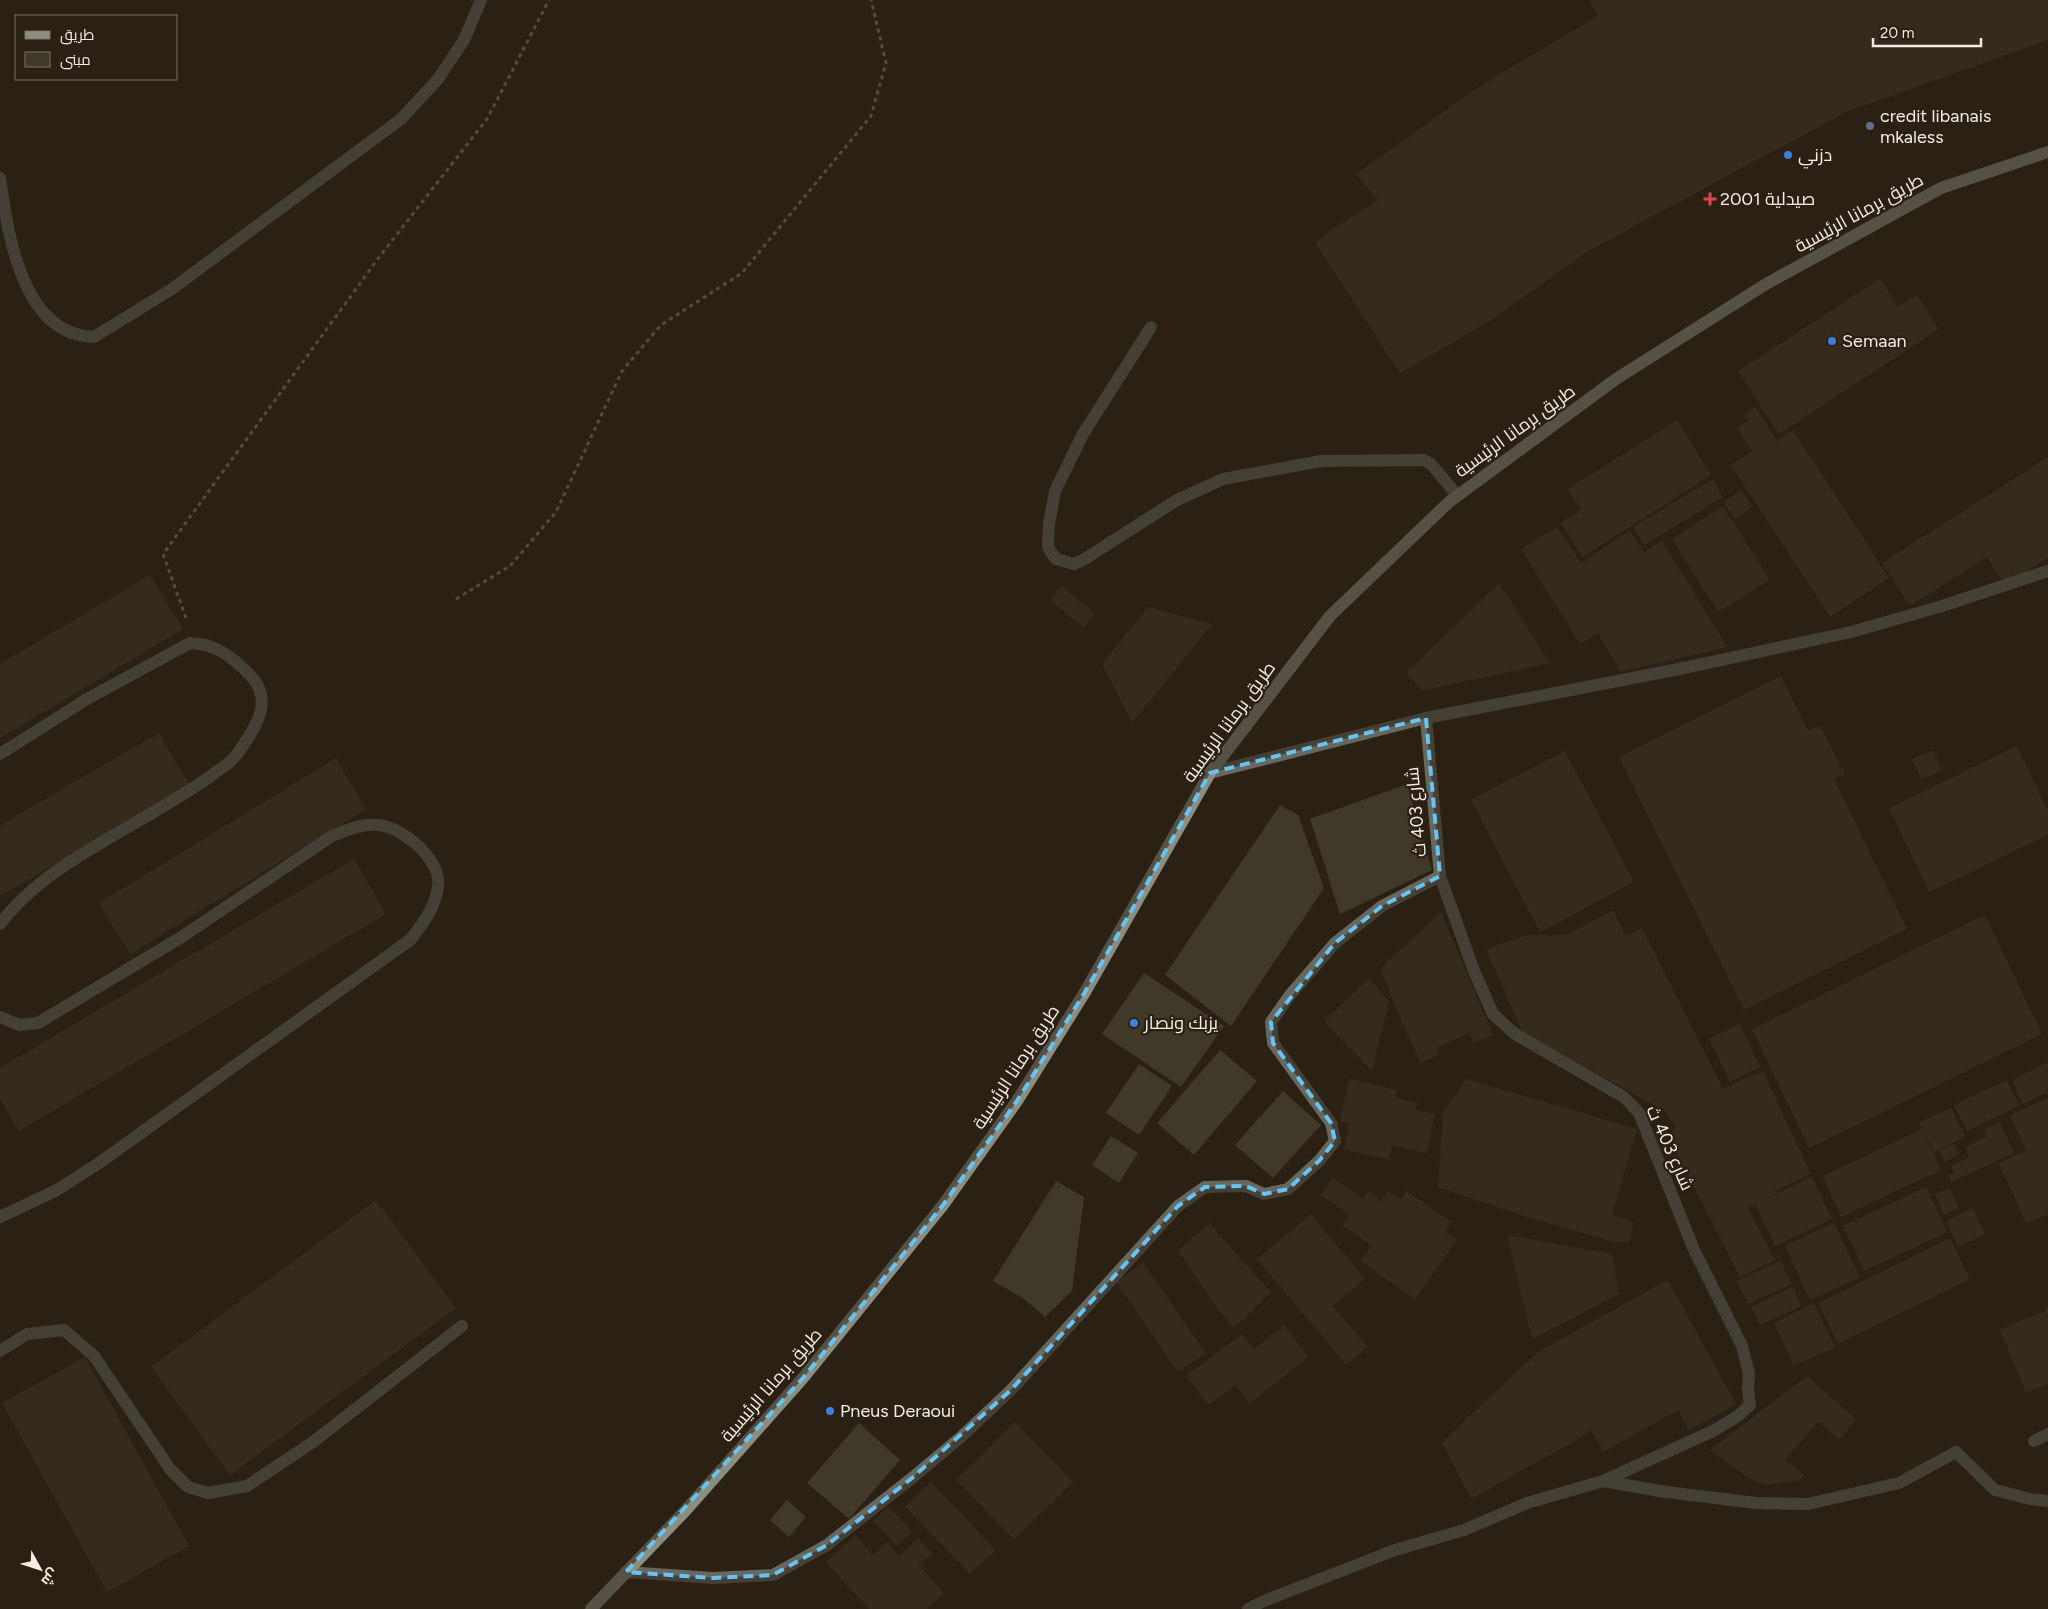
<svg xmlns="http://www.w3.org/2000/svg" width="2048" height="1609" font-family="Figtree,Cairo,sans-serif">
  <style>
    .building { fill: #403829 }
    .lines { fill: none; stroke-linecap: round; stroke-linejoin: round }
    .path { stroke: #867f73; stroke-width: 3; stroke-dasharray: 4 4; stroke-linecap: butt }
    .service { stroke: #66675f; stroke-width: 12 }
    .minor { stroke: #66675f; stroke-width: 12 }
    .tertiary { stroke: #66675f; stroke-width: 12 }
    .secondary { stroke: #8c8d81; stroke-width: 12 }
    .marked { fill: none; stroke: #67c4f0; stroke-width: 4; stroke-dasharray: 10 6; stroke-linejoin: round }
    .service-dot { fill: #5c6f8a; stroke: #2a2114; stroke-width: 2 }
    .shop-dot { fill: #3f7fe0; stroke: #2a2114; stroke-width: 2 }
    .health-dot { fill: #e0444e; stroke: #2a2114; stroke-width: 2 }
    .labels { text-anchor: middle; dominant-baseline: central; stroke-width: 4.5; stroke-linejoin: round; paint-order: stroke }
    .poi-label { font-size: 18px; fill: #f2ece3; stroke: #2a2114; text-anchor: start }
    .street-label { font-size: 18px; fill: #f2ece3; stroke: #2a2114 }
  </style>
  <rect width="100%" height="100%" fill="#2a2114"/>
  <path class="building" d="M1589,0H2048V40L1846,112L1588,251L1490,321L1400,373L1315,243L1335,227L1378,201L1356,174L1483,84L1598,16Z
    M1880,279L1898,307L1917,295L1939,329L1779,434L1738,371Z
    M1755,407L1777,441L1793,430L1889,578L1830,617L1731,465L1752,451L1737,428L1749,421L1744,414Z
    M1677,420L1711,475L1582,557L1561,523L1581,510L1568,489Z
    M2048,457V558L2005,585L1987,557L1910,606L1882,563Z
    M1713,479L1723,497L1644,545L1633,527Z
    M1741,490L1752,507L1735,519L1724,502Z
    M1723,506L1770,580L1718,612L1672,539Z
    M1557,527L1581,563L1630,531L1644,552L1662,540L1727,647L1620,672L1598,633L1580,644L1521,549Z
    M150,575L183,629L0,738V664Z
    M1499,583L1550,663L1421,691L1407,672Z
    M1062,586L1095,614L1084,628L1050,600Z
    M1148,607L1212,624L1132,723L1102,664Z
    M1781,676L1808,731L1820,725L1845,774L1834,779L1907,929L1744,1010L1619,757Z
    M159,733L190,786L0,896V825Z
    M2017,746L2048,811V835L1929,892L1889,808Z
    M1933,750L1942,771L1921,779L1912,759Z
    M1565,751L1634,882L1540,932L1471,800Z
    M336,758L366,809L130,954L99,903Z
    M1407,784L1432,870L1340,914L1310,819Z
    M1280,805L1298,815L1324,888L1231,1026L1165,975Z
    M354,859L386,914L19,1131L0,1099V1068Z
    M1613,910L1626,936L1642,928L1723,1089L1763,1071L1811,1174L1775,1191L1776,1193L1764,1200L1812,1177L1832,1219L1775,1246L1755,1204L1748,1208L1775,1260L1740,1277L1674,1148L1676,1144L1671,1134L1676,1129L1665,1111L1523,1033L1486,949L1529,935H1566Z
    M1441,912L1493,1035L1473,1043L1469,1033L1436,1048L1439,1055L1420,1063L1380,969Z
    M1985,915L2042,1034L1809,1148L1752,1029Z
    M1144,973L1224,1026L1181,1087L1102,1034Z
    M1369,978L1389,1002L1372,1071L1324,1021Z
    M1740,1024L1760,1067L1730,1082L1709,1038Z
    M1220,1050L1257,1081L1194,1155L1157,1123Z
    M2048,1062V1092L2023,1104L2012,1080Z
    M1139,1064L1172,1086L1139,1135L1106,1113Z
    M1349,1079L1397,1090L1395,1098L1417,1103L1416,1110L1435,1114L1427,1153L1392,1145L1389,1159L1344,1150L1349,1123L1340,1121Z
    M1466,1079L1637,1129L1612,1215L1634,1222L1630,1241L1614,1242L1537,1220L1438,1187L1443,1112Z
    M2007,1080L2019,1106L1967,1131L1954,1105Z
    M1283,1091L1321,1125L1273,1178L1235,1145Z
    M2048,1098V1214L2026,1223L1999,1163L2026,1151L2010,1115Z
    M1951,1108L1965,1137L1934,1152L1919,1123Z
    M2000,1122L2014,1153L1951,1182L1948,1175L1954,1172L1951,1166L1970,1157L1965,1147L1987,1136L1985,1129Z
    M1922,1129L1941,1170L1841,1217L1823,1176Z
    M1111,1136L1138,1153L1119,1183L1092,1165Z
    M1953,1144L1959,1155L1944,1162L1939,1151Z
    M1333,1178L1363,1199L1368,1191L1381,1201L1388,1191L1401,1200L1407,1191L1451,1222L1445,1231L1457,1240L1415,1300L1361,1261L1372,1246L1343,1226L1350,1215L1321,1195Z
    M1056,1181L1084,1197L1072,1291L1045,1317L1023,1298L993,1281Z
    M1926,1187L1947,1232L1864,1271L1843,1226Z
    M1950,1188L1959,1208L1944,1215L1935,1194Z
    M376,1200L456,1308L230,1475L151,1367Z
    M1973,1208L1985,1234L1958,1247L1946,1221Z
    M1311,1214L1365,1279L1333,1306L1368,1347L1346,1365L1257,1259Z
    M1209,1223L1271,1292L1234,1328L1219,1311L1178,1251Z
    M1834,1223L1860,1277L1810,1300L1785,1246Z
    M1507,1235L1612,1254L1619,1294L1532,1339Z
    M1950,1238L1970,1279L1838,1344L1818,1303Z
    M1781,1261L1791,1284L1748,1304L1737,1281Z
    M1143,1263L1206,1353L1178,1372L1116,1282Z
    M1668,1280L1736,1404L1689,1430L1678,1410L1603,1452L1592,1431L1471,1499L1442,1442L1538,1352Z
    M1793,1287L1801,1306L1760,1325L1751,1307Z
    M1814,1303L1835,1347L1794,1366L1774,1323Z
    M2048,1306V1384L2026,1393L2000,1329L2046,1311L2044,1308Z
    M1284,1325L1309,1357L1250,1403L1236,1385L1209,1405L1186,1376L1242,1334L1254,1349Z
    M85,1357L189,1546L107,1592L2,1403Z
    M1807,1376L1856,1419L1840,1440L1818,1422L1785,1460L1804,1475L1798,1481L1770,1484L1760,1483L1750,1479L1710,1450Z
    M1015,1422L1073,1482L1014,1539L956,1480Z
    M859,1423L900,1460L849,1519L807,1483Z
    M931,1482L996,1550L970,1574L905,1506Z
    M787,1500L806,1517L789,1537L770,1520Z
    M888,1506L912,1531L897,1546L873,1521Z
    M855,1535L873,1555L887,1542L899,1556L918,1538L932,1553L919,1565L944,1593L927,1609H869L826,1562Z"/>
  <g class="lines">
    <path class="path" d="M456,599L510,566L556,512L622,371L661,325L742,273L871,116L886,63L871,0
      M186,618L163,554L380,256L487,119L549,0"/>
    <path class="service" d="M1151,327L1083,434L1055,491L1049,524L1048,544L1049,549L1056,559L1063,561L1074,564L1083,560L1177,500L1223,479L1321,461L1424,460L1431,464L1457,495
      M1440,876L1474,971L1493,1014L1515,1034L1624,1097L1639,1113L1694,1250L1742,1346L1749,1374L1748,1389L1750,1405L1738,1416L1713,1431L1603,1481
      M2034,1441L2048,1434
      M1248,1609L1264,1601L1395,1550L1464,1530L1527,1503L1603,1481L1666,1492L1756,1503L1808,1504L1899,1483L1956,1452L1995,1490L2030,1499L2048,1501"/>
    <path class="minor" d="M0,178C8,233 21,335 94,337L172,289L401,119L438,79L464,40L481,0
      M0,754L87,699L190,643C216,644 231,656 249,674C270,695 262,716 248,738C243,745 238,754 232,760C225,767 215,772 208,778C166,807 120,830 78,857C50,874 20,898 0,924
      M0,1017L19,1025L38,1023L180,938L332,836C347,830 362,823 379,825C404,828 442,860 438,887C435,908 423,924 410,940L99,1163L57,1190L0,1217
      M0,1351L27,1334L64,1330L94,1356L170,1469L188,1487L208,1493L247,1486L313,1442L462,1326
      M626,1572L713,1578L773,1575L827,1545L912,1478L961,1437L1011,1390L1178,1206L1205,1187L1246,1186L1264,1194L1288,1189L1319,1161L1335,1141L1331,1123L1273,1043L1271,1022L1290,995L1335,943L1382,906L1440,876L1426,718"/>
    <path class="tertiary" d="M1210,773L1426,718L1679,669L1851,632L1939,607L2048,571"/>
    <path class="secondary" d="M591,1609L685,1511L803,1378L943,1205L1017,1101L1085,992L1210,773L1330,616L1449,502L1616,379L1766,284L1941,188L2048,152"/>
  </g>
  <path d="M0 0H2048V1609H0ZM1426,718L1440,876L1382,906L1335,943L1271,1022L1273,1043L1331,1123L1335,1141L1319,1161L1288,1189L1264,1194L1246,1186L1205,1187L1178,1206L1011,1390L912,1478L827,1545L773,1575L713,1578L626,1572L803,1378L943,1205L1017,1101L1085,992L1210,773Z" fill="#2a2114" fill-opacity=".55" fill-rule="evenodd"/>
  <path class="marked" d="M1426,718L1440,876L1382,906L1335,943L1271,1022L1273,1043L1331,1123L1335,1141L1319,1161L1288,1189L1264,1194L1246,1186L1205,1187L1178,1206L1011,1390L912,1478L827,1545L773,1575L713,1578L626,1572L803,1378L943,1205L1017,1101L1085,992L1210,773Z"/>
  <circle class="service-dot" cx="1870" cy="126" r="5"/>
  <g class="shop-dot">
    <circle cx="1788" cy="155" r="5"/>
    <circle cx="1832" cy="341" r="5"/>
    <circle cx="1134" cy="1023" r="5"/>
    <circle cx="830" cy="1411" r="5"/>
  </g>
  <path class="health-dot" d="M1707.5 191.5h5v5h5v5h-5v5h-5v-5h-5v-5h5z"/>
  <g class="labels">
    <g class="poi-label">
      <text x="1880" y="116">credit libanais<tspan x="1880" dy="21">mkaless</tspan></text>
      <text x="1798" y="155">دزني</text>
      <text x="1720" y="199">صيدلية 2001</text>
      <text x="1842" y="341">Semaan</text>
      <text x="1144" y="1023">يزبك ونصار</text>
      <text x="840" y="1411">Pneus Deraoui</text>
    </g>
    <g class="street-label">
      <text transform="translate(1859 213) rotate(-29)">طريق برمانا الرئيسية</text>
      <text transform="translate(1515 431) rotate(-36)">طريق برمانا الرئيسية</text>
      <text transform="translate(1229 722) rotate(-54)">طريق برمانا الرئيسية</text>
      <text transform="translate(1416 812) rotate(-95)">شارع 403 ث</text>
      <text transform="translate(1016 1067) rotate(-57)">طريق برمانا الرئيسية</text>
      <text transform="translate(1670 1148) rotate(66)">شارع 403 ث</text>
      <text transform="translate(771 1385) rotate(-49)">طريق برمانا الرئيسية</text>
    </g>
  </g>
  <rect x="15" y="15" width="162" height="65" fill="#2a2114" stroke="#7a7267"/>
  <rect x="25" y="31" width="25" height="8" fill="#8c8d81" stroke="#7a7267"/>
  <text x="60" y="40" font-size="15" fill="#f2ece3">طريق</text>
  <rect x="25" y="52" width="25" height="15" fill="#403829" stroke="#7a7267"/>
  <text x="60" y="65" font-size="15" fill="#f2ece3">مبنى</text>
  <g transform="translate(40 1569) rotate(130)" stroke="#2a2114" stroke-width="4" paint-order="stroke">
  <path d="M0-4L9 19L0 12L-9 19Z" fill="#f2ece3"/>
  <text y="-8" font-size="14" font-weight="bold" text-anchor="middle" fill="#f2ece3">ش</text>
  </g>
  <path d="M1873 38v8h108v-8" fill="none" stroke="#f2ece3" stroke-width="2.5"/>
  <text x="1880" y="38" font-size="15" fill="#f2ece3" stroke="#2a2114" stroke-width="4" paint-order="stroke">20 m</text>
</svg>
